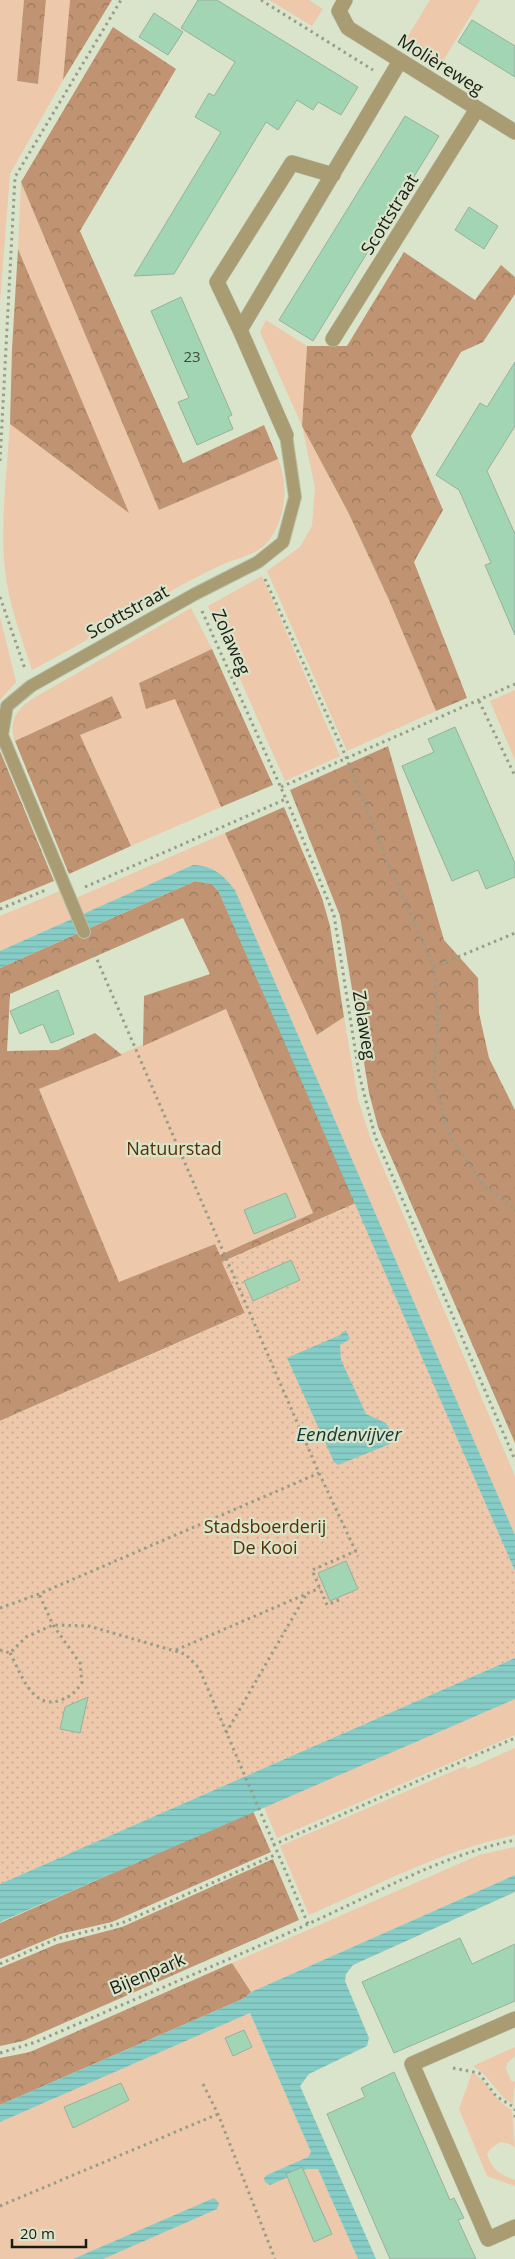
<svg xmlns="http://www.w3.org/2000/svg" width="515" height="2259" font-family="'Open Sans',sans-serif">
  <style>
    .green { fill: #edc8ab }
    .forest { fill: url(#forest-crowns); fill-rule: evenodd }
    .park { fill: url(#park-dots) }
    .water { fill: url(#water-rules) }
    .building { fill: #a1d5b3; stroke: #97b09f }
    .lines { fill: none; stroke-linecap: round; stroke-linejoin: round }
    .service-casing { stroke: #b7c0a9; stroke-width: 14 }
    .minor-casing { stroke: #b7c0a9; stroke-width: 16 }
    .path { stroke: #969d89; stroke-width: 3; stroke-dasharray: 2.5 4; stroke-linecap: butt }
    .service { stroke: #a99b72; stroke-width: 12 }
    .minor { stroke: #a99b72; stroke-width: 15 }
    .labels { text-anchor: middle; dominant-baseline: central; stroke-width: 4.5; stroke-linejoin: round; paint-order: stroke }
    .number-label { font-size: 15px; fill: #3b4a3b }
    .street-label { font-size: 18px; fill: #191c13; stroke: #dae4ca }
    .park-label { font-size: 18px; fill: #582e02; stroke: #dae4ca }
    .water-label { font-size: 19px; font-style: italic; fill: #143734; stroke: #dae4ca }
  </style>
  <defs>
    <pattern id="forest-crowns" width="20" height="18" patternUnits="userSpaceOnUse" patternTransform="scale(1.25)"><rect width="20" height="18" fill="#c09472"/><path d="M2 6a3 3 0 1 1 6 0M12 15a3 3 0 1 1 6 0" fill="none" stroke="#9b785c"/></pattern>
    <pattern id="park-dots" width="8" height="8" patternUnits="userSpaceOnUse" patternTransform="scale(1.25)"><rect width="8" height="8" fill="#edc8ab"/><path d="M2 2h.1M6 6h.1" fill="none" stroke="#cbab92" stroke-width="1.8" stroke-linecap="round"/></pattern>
    <pattern id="water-rules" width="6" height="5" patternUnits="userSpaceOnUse" patternTransform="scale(1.25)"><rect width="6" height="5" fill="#87cdc7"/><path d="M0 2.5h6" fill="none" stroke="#74afaa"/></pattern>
  </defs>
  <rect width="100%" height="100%" fill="#dae4ca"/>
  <path class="green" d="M0,0H24L17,81L38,84L46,0H70L63,80L10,174L0,302Z
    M269,0H309L323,9L312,26Z
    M430,0H480L440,66L403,44Z
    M21,182L159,510L278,459C289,485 286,516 270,539C259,555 237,558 221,565C156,596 96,637 32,670C21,637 9,604 5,570C0,523 7,472 10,424L128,512L18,249Z
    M266,320L307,346L302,426L348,512L389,600L436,711L347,751L267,571L300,547L312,526L315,488L302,426L260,332Z
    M262,576L340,756L285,781L208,606Z
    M191,608L212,649L139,683L175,699L221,807L131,846L80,735L122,718L112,696L15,741C8,722 16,710 32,699Z
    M0,617L16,682L0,700Z
    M515,690V760L490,701Z
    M225,833L318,1035L344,1017L358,1099L370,1137L515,1476V1535L235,890L193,865L84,914L76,898Z
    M60,891L72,919L0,951V916Z
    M226,1009L313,1213L219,1255L214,1244L119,1283L39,1089Z
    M515,1699V1735L277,1838L264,1807Z
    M515,1748V1835C443,1850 376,1886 309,1915L280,1846L465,1766L468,1769Z
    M515,1847V1875L251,1992L232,1963L479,1855Z
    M250,2013L311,2152L308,2157L267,2175L268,2184L307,2169H318L358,2259H0V2122Z
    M515,2047V2056L507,2063L506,2069L511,2081L515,2082L513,2104C496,2095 491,2076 474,2067L475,2065Z
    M472,2073C487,2079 493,2100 512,2110L515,2148L510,2144L501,2142L491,2148L487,2154C493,2171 499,2174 515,2180V2186L487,2176L459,2109Z"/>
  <path class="forest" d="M24,0H46L38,84L17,81Z
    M70,0H112L63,80Z
    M113,27L176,69L80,231L183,463L264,425L278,459L159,510L21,182Z
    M18,249L129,513L10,424L12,349Z
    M404,252L475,300L501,265L515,277V294L483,342L461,352L411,436L443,510L414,562L467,698L436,711L389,600L348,512L302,426L307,346H347Z
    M212,649L273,785L221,807L175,699L146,709L139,683Z
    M112,696L122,718L80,735L131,846L69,874L15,741Z
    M388,746L444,940L478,978L479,1013L489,1058L515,1110V1443L378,1127L369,1093L340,916L290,790Z
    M0,751L54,881L0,903Z
    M284,807L322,898L330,926L344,1017L317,1035L225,833Z
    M195,881L212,884L219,892L356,1203L222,1262L245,1313L0,1421V968ZM183,918L210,974L144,996L143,1046L226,1009L313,1213L220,1255L215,1244L119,1282L39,1089L122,1055L95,1033L58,1050L7,1051L10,994Z
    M253,1811L271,1852L112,1922L60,1934L0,1959V1923Z
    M273,1859L299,1920L23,2041L0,2046V1968L57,1944L122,1927Z
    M232,1963L251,1992L245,1998L0,2105V2058L30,2052Z"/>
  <path class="park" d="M356,1203L515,1571V1658L0,1884V1421L245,1313L222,1262Z"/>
  <path class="water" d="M193,865C214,866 222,874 235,890L515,1535V1571L219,892L212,884L195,881L0,968V951Z
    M346,1330L350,1339L340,1345L341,1360L366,1414L386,1423L394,1439L390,1444L338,1465L334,1462L287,1358L340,1335Z
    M515,1658V1699L0,1922V1884Z
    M515,1875V1892L353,1965L346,1974L345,1981L369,2038L367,2046L309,2074L300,2086L376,2259H358L318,2169H307L270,2185L265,2182L264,2178L267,2175L308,2157L311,2152L250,2013L0,2122V2105L245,1998L251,1992Z
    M214,2198L219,2203L217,2209L103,2259H73Z"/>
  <path class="building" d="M198,0H217L358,87L341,115L318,102L313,110L297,100L278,130L266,122L174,274L134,276L221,132L195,117L209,93L214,96L235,62L181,28Z
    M154,13L183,32L168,55L139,37Z
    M472,20L515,46V77L458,42Z
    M405,116L439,136L313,341L279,320Z
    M469,207L498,226L484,249L455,230Z
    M181,297L232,415L228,417L233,429L197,445L178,402L189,398L151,311Z
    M515,362V426L487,471L515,534V635L485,565L491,563L459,490L436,475L480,403L487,407Z
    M455,727L515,863V877L486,889L478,870L452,881L402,766L434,752L428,739Z
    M58,990L74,1034L51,1043L43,1024L20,1034L10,1011Z
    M286,1193L296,1217L254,1234L244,1210Z
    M291,1260L300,1280L253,1301L244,1281Z
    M346,1561L358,1589L330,1601L318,1573Z
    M88,1697L80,1733L60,1729L65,1707Z
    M460,1938L472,1964L515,1944V2001L394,2053L362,1982Z
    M244,2030L252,2047L233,2056L225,2038Z
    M394,2072L450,2200L454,2198L464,2218L458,2220L476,2259H390L327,2114L365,2097L361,2088Z
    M121,2083L129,2100L73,2128L64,2107Z
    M302,2167L332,2234L314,2242L286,2174Z"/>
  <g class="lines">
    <defs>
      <path id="service" d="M84,932L2,735L7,706L31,686L195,594L258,562L283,542L295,497L286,435"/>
      <path id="minor" d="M345,0L339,11L348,28L515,132
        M240,330L217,282L292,163L333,175
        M333,339L477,109
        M286,435L240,330L400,61
        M515,2019L412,2064L488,2239L515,2227"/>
    </defs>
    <use href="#service" class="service-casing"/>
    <use href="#minor" class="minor-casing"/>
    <path class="path" d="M261,0L373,70
      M0,461L15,177L121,0
      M265,579L347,759L386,858L434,967L438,1019L434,1079L448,1132L483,1185L515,1209
      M0,597L25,669
      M202,611L290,808L334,915L359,1074L375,1136L515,1460
      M479,701L515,776
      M281,787L515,684
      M85,887L286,799
      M0,909L48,889
      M92,948L319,1473L358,1556
      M434,967L515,933
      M339,1600L327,1605L312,1570L356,1551
      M0,1608L39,1594L319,1473
      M0,1650L10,1653L26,1637L53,1625L89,1626L185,1654L199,1668L308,1924
      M176,1650L320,1588
      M10,1653C21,1673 32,1711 61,1700C72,1696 75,1692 82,1683L80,1663L53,1625L39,1594
      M226,1733L307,1593
      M273,1845L515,1738
      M0,1964L56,1939L122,1923L277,1854
      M0,2053L36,2042C127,2002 218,1965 308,1924C375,1894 442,1855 515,1840
      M453,2068L479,2073L496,2096L515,2108V2120
      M203,2084L218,2114L275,2259
      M0,2206L218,2114"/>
    <use href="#service" class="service"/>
    <use href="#minor" class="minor"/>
  </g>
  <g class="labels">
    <g class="number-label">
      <text x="192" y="356">23</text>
    </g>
    <g class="street-label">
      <text transform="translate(441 64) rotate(32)">Molièreweg</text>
      <text transform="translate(389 214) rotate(-58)">Scottstraat</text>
      <text transform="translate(127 611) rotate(-29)">Scottstraat</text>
      <text transform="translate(232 642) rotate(66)">Zolaweg</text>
      <text transform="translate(365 1025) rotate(81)">Zolaweg</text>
      <text transform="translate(147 1973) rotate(-23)">Bijenpark</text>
    </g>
    <g class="park-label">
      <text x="174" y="1148">Natuurstad</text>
      <text x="265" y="1526">Stadsboerderij<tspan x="265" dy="21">De Kooi</tspan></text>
    </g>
    <g class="water-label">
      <text x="349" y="1434">Eendenvijver</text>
    </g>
  </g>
  <path d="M12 2239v8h74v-8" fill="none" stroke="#191c13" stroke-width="2.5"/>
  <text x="20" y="2239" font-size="15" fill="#191c13" stroke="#dae4ca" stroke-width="4" paint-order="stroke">20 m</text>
</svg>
